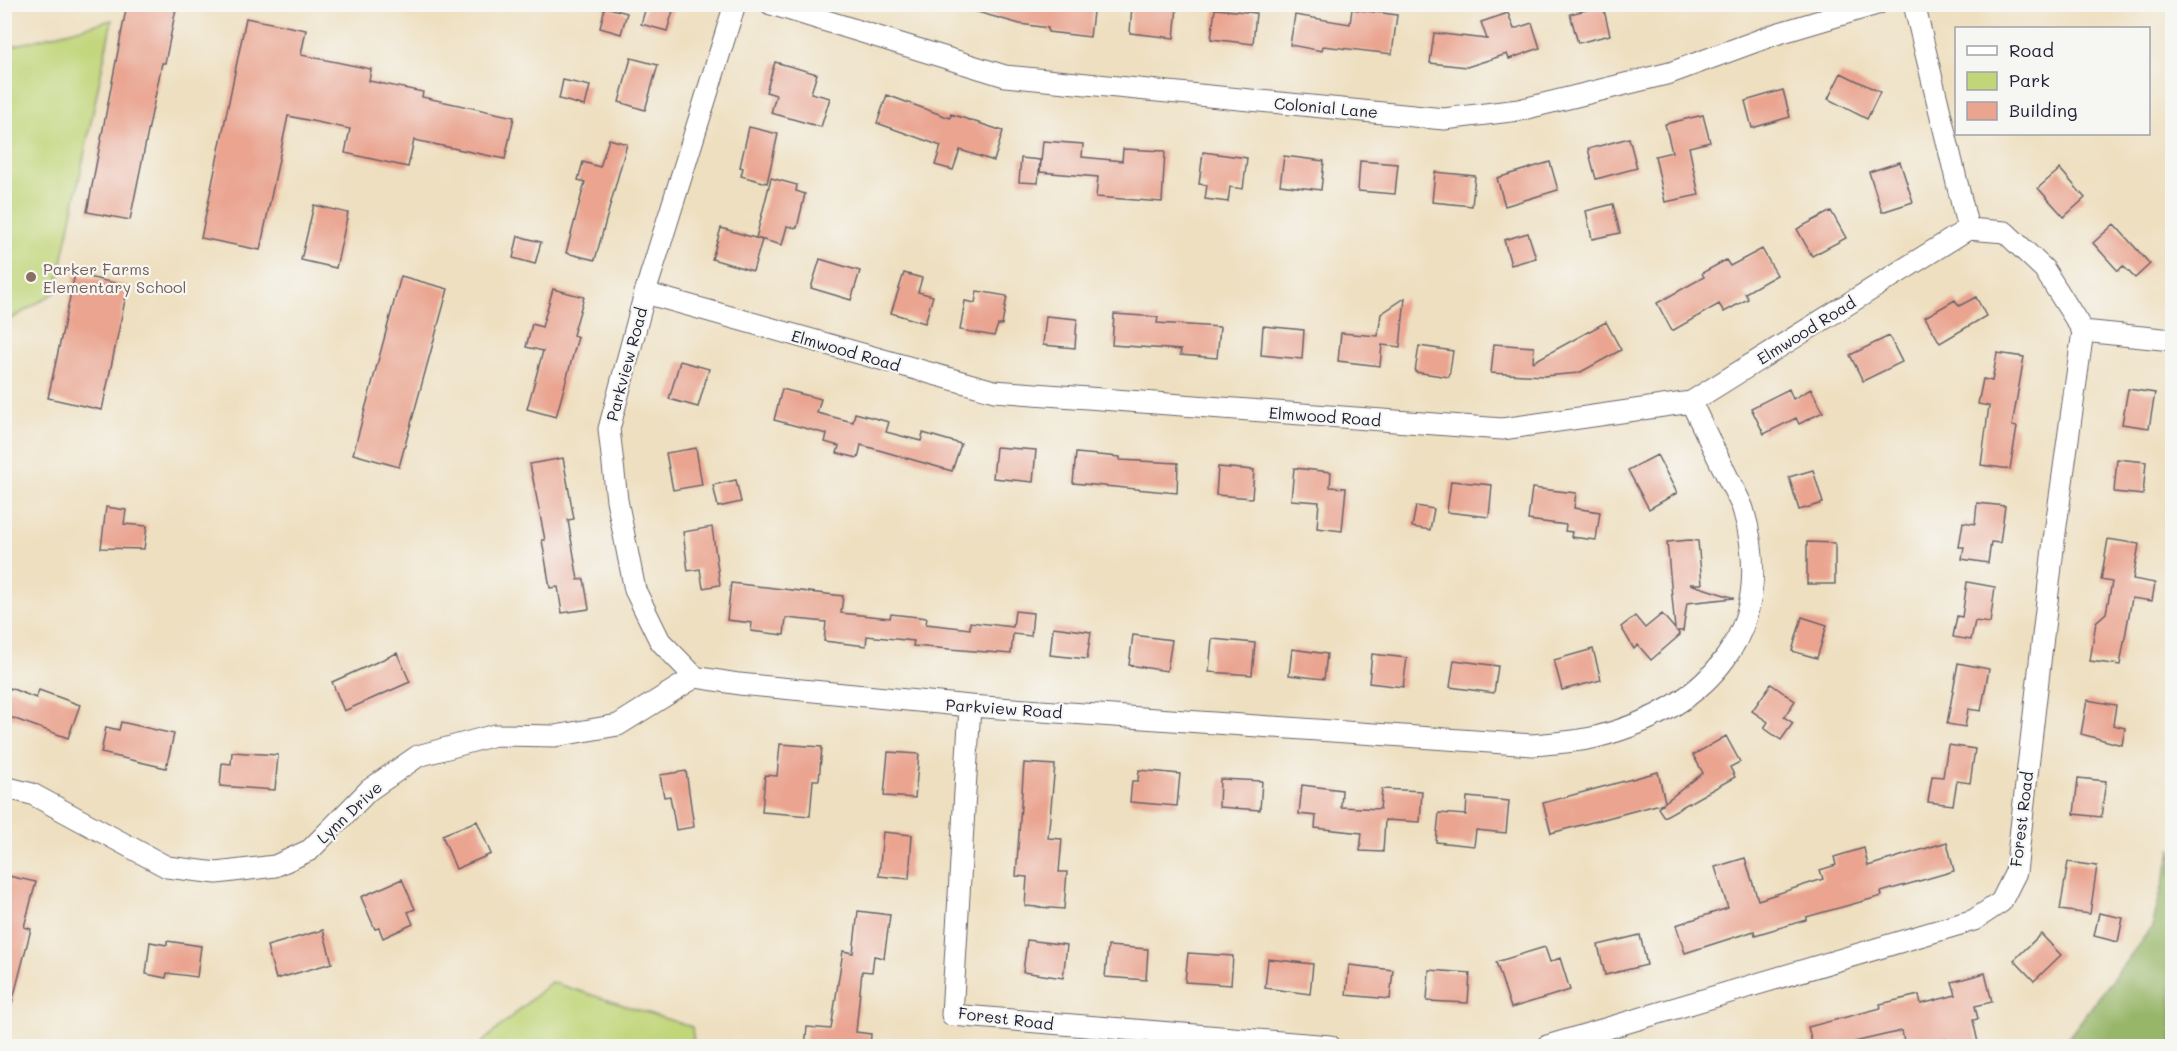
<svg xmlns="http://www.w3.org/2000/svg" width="2177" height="1051" font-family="Mali,sans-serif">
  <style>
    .green { fill: #c1d579; stroke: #727c5a; stroke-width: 1.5 }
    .forest { fill: #98b669; stroke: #5d6c52; stroke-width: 1.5 }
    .building { fill: #eaa490 }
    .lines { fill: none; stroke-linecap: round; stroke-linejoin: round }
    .minor-casing { stroke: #69646a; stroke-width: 23 }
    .minor { stroke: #fff; stroke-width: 21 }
    .education-dot { fill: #8d6e63; stroke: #f6f6f2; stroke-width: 2 }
    .labels { text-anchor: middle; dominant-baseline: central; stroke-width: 4.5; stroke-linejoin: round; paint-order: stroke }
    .street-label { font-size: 16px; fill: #22223b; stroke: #f6f6f2 }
    .education-label { font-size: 16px; fill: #785e54; stroke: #f6f6f2; text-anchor: start }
  </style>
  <rect width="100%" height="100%" fill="#f6f6f2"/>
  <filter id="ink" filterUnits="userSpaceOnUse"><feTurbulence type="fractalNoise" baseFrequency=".0167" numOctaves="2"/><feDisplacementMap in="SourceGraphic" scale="12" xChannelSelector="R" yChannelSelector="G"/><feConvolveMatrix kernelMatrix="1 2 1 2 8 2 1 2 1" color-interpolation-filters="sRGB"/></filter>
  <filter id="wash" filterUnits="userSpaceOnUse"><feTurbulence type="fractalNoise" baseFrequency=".008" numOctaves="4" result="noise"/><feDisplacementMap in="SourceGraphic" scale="24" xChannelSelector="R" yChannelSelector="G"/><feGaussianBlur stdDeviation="1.35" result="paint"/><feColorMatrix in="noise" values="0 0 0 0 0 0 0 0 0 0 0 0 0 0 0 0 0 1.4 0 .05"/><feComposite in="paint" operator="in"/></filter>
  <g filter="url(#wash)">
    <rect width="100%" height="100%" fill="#eedfc0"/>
    <path class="green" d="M112,20L56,292L5,323V48Z
      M551,982L692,1027L694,1046H478Z"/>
    <path class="forest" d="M2172,848V1046H2062L2152,927Z"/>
    <g id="blocks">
      <path class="building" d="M127,4H177L165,63H162L130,220L87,212Z
        M647,4H675L667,31L641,24Z
        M970,4H1094L1090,37L1048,32V28L1020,24L970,10Z
        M1132,4L1177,7L1174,38L1130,33Z
        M1603,6L1610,35L1578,43L1570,14Z
        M605,7L627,13L621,34L600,28Z
        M1215,9L1256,13L1253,44L1211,39Z
        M1352,9L1397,15L1392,54L1323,46L1322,51L1290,45L1295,15L1350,24Z
        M1508,13L1514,29L1532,23L1540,48L1509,59L1507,54L1467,67L1430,63L1434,33L1487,39L1481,22Z
        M246,18L306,30L301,55L371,69L369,81L423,92L422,97L514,117L505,159L414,140L408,167L345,153L350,129L288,116L260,250L201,238Z
        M631,58L658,65L645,110L619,102Z
        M775,62L817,74L811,93L830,98L821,127L771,113L776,95L766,92Z
        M1841,73L1880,92L1867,119L1828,99Z
        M563,80L590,86L585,106L559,99Z
        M1783,90L1790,117L1752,128L1745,101Z
        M887,95L950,118L951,114L1003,131L994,161L960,150L953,170L935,165L941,146L877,123Z
        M1703,115L1710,142L1689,147L1699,195L1665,202L1655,156L1672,152L1665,124Z
        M749,127L778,134L767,183L741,176L743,168L740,167Z
        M1629,138L1637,168L1596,179L1588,149Z
        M609,139L627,144L595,260L566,253L585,182L578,180L583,162L600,167Z
        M1043,141L1083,144L1082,157L1122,161L1123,149L1165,151L1162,202L1096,197L1098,177L1040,172Z
        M1203,152L1247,158L1243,189L1230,187L1228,202L1205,199L1207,185L1199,184Z
        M1284,156L1324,161L1321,190L1280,185Z
        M1021,158L1040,160L1038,183L1019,182Z
        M1360,161L1398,164L1395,194L1358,191Z
        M1550,162L1558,190L1505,206L1497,178Z
        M1900,162L1913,202L1882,212L1869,172Z
        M2060,169L2085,198L2064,217L2038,188Z
        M1435,172L1475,176L1472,206L1432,202Z
        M771,178L797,185L796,191L805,194L797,228L787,226L782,245L756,238Z
        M1613,204L1620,233L1592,239L1586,211Z
        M314,205L348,213L336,268L301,260Z
        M1831,211L1846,238L1812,256L1797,229Z
        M2114,224L2150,264L2135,278L2123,266L2118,271L2093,243Z
        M721,228L762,240L753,271L712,259Z
        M1528,233L1536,258L1511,265L1504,240Z
        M518,236L541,242L535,264L513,258Z
        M1762,249L1777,275L1745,293L1748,299L1724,312L1719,304L1672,331L1657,303L1704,277L1702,273L1726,260L1730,266Z
        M820,259L860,271L851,300L811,288Z
        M904,273L922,278L918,292L933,296L925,323L891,313Z
        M75,274L128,286L102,410L48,398Z
        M401,276L448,289L399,467L353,454Z
        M553,289L584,297L573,335L578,337L556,417L527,409L543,351L526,347L532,324L542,327Z
        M977,291L1007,296L1002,325H998L994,336L960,330L965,301L975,303Z
        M1976,297L1986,316L1940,343L1925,317L1955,300L1959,306Z
        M1405,298L1400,347L1382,345L1380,366L1338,361L1341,333L1378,336L1381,314Z
        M1114,314L1158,317L1157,323L1220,327L1217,358L1180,355L1181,350L1112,345Z
        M1046,316L1077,319L1075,348L1043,345Z
        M1606,322L1621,350L1579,373L1544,376L1491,373L1494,344L1534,347L1533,362Z
        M1263,326L1304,330L1302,359L1261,355Z
        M1889,336L1902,362L1863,381L1850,355Z
        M1419,346L1453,351L1449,377L1415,372Z
        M1997,353L2024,357L2012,426L2017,427L2010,469L1981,465L1989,406L1978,404L1983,379L1992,381Z
        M680,361L709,369L698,407L669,399Z
        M782,389L821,399L817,413L853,422L855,413L889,422L886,432L921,441L923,433L961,444L952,471L861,445L858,458L837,453L839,446L825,442L827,434L774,420Z
        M1789,389L1793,399L1811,389L1823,412L1799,424L1796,418L1764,434L1751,408Z
        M2128,389L2155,393L2149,428L2122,424Z
        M996,447L1036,450L1033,482L993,478Z
        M696,448L702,485L673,490L666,453Z
        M1076,453L1120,457V460L1178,463L1177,493L1073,483Z
        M1657,455L1677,493L1649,509L1628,470Z
        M563,458L574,519L568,520L578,580L584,579L589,609L562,613L558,587L550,588L542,540H545L530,464Z
        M2117,459L2146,462L2143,495L2114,492Z
        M1218,467L1254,470L1252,498L1216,495Z
        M1294,468L1331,472L1330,487L1346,488L1342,531L1317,528L1319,502L1291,500Z
        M1813,470L1823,503L1799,510L1789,477Z
        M736,480L741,502L718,507L713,485Z
        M1451,481L1492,485L1489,517L1447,512Z
        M1532,488L1576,493L1574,508L1600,512L1596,540L1571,537L1572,532L1565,531L1566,525L1528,520Z
        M1977,503L2005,506L2000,543L1991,542L1988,563L1962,559L1964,547H1959L1963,522L1975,524Z
        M1416,506L1434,509L1430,530L1412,527Z
        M106,507L126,510L124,524L147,526L144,549L101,548Z
        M712,527L720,585L703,588L700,569L688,571L683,532Z
        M2108,539L2139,544L2133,579L2155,583L2152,601L2132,598L2120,665L2090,661L2096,622L2106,613L2112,582L2101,580Z
        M1690,540L1698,541L1702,584H1690L1734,598L1687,603L1683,631H1677L1680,635L1651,660L1638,645L1634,649L1621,627L1635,616L1645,628L1662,614L1675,629L1667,542Z
        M1807,542L1835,543V584H1807Z
        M1967,582L1995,587L1990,623L1975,621L1971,640L1953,637L1957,616L1962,617Z
        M731,583L843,596L841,613L890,618L891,614L927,618L926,624L970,629V622L1013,627L1015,611L1033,613L1031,636L1013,634L1011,654L913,646L914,641L867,636L866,646L824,641L826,622L786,618L784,635L751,631L752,623L727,620Z
        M1802,617L1827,625L1817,658L1792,651Z
        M1053,627L1091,632L1087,659L1050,655Z
        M1133,635L1172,640L1167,671L1129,665Z
        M1212,639L1255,643L1252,675L1209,672Z
        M1292,649L1327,654L1324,679L1289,675Z
        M1593,649L1601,680L1562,690L1554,660Z
        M397,653L410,682L344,711L332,682Z
        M1372,654L1407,658L1403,687L1369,683Z
        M1454,660L1498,666L1494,693L1450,687Z
        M1958,663L1989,669L1981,711L1968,709L1965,727L1947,724Z
        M1771,684L1795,701L1784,717L1793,723L1781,740L1764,728L1768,722L1752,711Z
        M10,688L36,698L39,690L80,705L68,738L4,715V702Z
        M2087,700L2116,705L2113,725L2125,728L2122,745L2081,734Z
        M121,722L174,734L166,768L101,753L106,727L119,730Z
        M1726,736L1740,762L1730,767L1735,777L1664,817L1658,808L1664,803L1551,833L1543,803L1658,772L1665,802L1703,773L1693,755Z
        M780,744L822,747L819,780H813L810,816L762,812L765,775L777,776Z
        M1948,745L1975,749L1970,783L1957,781L1953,805L1928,802L1932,776L1943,777Z
        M232,752L278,755L275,790L220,786L222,763L231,764Z
        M888,752L919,754L915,798L884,796Z
        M1024,763L1055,765L1048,838L1062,839L1059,872H1067L1064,909L1025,906L1027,877L1016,876Z
        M1139,770L1180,774L1177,806L1130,802L1132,781H1138Z
        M686,771L694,827L676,830L670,796L664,797L660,775Z
        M2078,778L2106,781L2101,817L2074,814Z
        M1220,779L1262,781L1260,810L1219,807Z
        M1302,785L1342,790L1341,807L1380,809L1382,789L1422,791L1420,822L1385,820L1383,852L1360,851L1362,833L1315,828L1316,816L1299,814Z
        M1467,797L1509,801L1506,833L1476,830L1474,846L1436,842L1439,813L1466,815Z
        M477,821L491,854L456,869L442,835Z
        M883,832L912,835L909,879L879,876Z
        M1947,842L1954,871L1881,892L1882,896L1806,917V920L1755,935L1754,931L1685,953L1676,925L1728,908L1715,867L1745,858L1758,900L1823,879L1820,870L1836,865L1834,857L1864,848L1868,866Z
        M2068,862L2097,866L2090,914L2060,910Z
        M4,875L36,882L24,927L31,929L11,1007L4,1006Z
        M402,879L415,909L408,912L413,924L383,938L379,928L375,929L361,897Z
        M858,911L890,915L884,958L874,956L872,972L862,971L856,1032L871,1034L870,1047H805L807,1027L831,1029L843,951L853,953Z
        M2099,913L2123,918L2118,942L2094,936Z
        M323,930L332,963L276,979L267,946Z
        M2041,934L2061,955L2034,981L2014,960Z
        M1640,935L1647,965L1605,975L1598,945Z
        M1027,940L1067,945L1063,978L1023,972Z
        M167,941L201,946L197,977L167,973L166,978L146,974L150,942L167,945Z
        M1108,946L1148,949L1146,980L1105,977Z
        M1545,947L1550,962L1560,958L1570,990L1511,1008L1496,962Z
        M1188,953L1233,956L1231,985L1185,982Z
        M1268,959L1313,964L1310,994L1265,988Z
        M1349,965L1393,970L1390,999L1346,995Z
        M1429,970L1470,973L1468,1003L1427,1001Z
        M1985,973L1992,1002L1975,1006L1978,1019L1973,1020L1979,1047H1947L1946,1039L1905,1047L1902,1031L1854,1042L1855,1047H1813L1808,1027L1881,1008L1880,1004L1919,995L1921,1004L1956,995L1952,982Z"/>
    </g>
  </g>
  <g filter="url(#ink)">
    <use href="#blocks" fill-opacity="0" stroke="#69646a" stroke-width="1.5"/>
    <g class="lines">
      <defs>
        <path id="minor" d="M735,4L645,293L609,429L617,500L635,590L660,641L695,677L739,684L970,706L1533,745C1553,743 1576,742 1596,737C1710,708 1779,630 1743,509C1739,498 1732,487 1727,476C1715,452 1703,427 1691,402
          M771,4L1005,76L1444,119L1519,110L1670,73L1776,34L1877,4
          M1914,4L1968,229L2005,232L2044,269L2083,331L2172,340
          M645,293L994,391L1502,429L1691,402L1968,229
          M970,706L952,1015L1330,1046
          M4,787L32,794L167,867L217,873L275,866L310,850L369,790L418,756L495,735L555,736L618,725L695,677
          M1547,1046L1974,920L2001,902L2016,872L2054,540L2083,331"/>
      </defs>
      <use href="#minor" class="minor-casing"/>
      <use href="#minor" class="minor"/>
    </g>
  </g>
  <circle class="education-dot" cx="31" cy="277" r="6"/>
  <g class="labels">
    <g class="street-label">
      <text transform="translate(1326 107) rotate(5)">Colonial Lane</text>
      <text transform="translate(1806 330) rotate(-32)">Elmwood Road</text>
      <text transform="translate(846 350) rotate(16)">Elmwood Road</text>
      <text transform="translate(626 364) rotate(-75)">Parkview Road</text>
      <text transform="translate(1325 416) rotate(4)">Elmwood Road</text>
      <text transform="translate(1004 708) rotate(4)">Parkview Road</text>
      <text transform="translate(349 812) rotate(-43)">Lynn Drive</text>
      <text transform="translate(2021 819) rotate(-83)">Forest Road</text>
      <text transform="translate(1006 1018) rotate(7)">Forest Road</text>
    </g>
    <g class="education-label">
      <text x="43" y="268">Parker Farms<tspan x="43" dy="18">Elementary School</tspan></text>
    </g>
  </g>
  <rect width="2177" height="1051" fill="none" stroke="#f6f6f2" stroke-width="24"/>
  <rect x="1955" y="27" width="195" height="108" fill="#f6f6f2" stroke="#a1a1a9" stroke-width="1.5"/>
  <rect x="1967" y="46" width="30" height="9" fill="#ffffff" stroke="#a1a1a9" stroke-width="1.5"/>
  <text x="2009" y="57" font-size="18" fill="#22223b">Road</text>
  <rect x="1967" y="72" width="30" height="18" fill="#c1d579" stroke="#a1a1a9" stroke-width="1.5"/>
  <text x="2009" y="87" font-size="18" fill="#22223b">Park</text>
  <rect x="1967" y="102" width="30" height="18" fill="#eaa490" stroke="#a1a1a9" stroke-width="1.5"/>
  <text x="2009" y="117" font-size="18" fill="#22223b">Building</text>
</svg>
